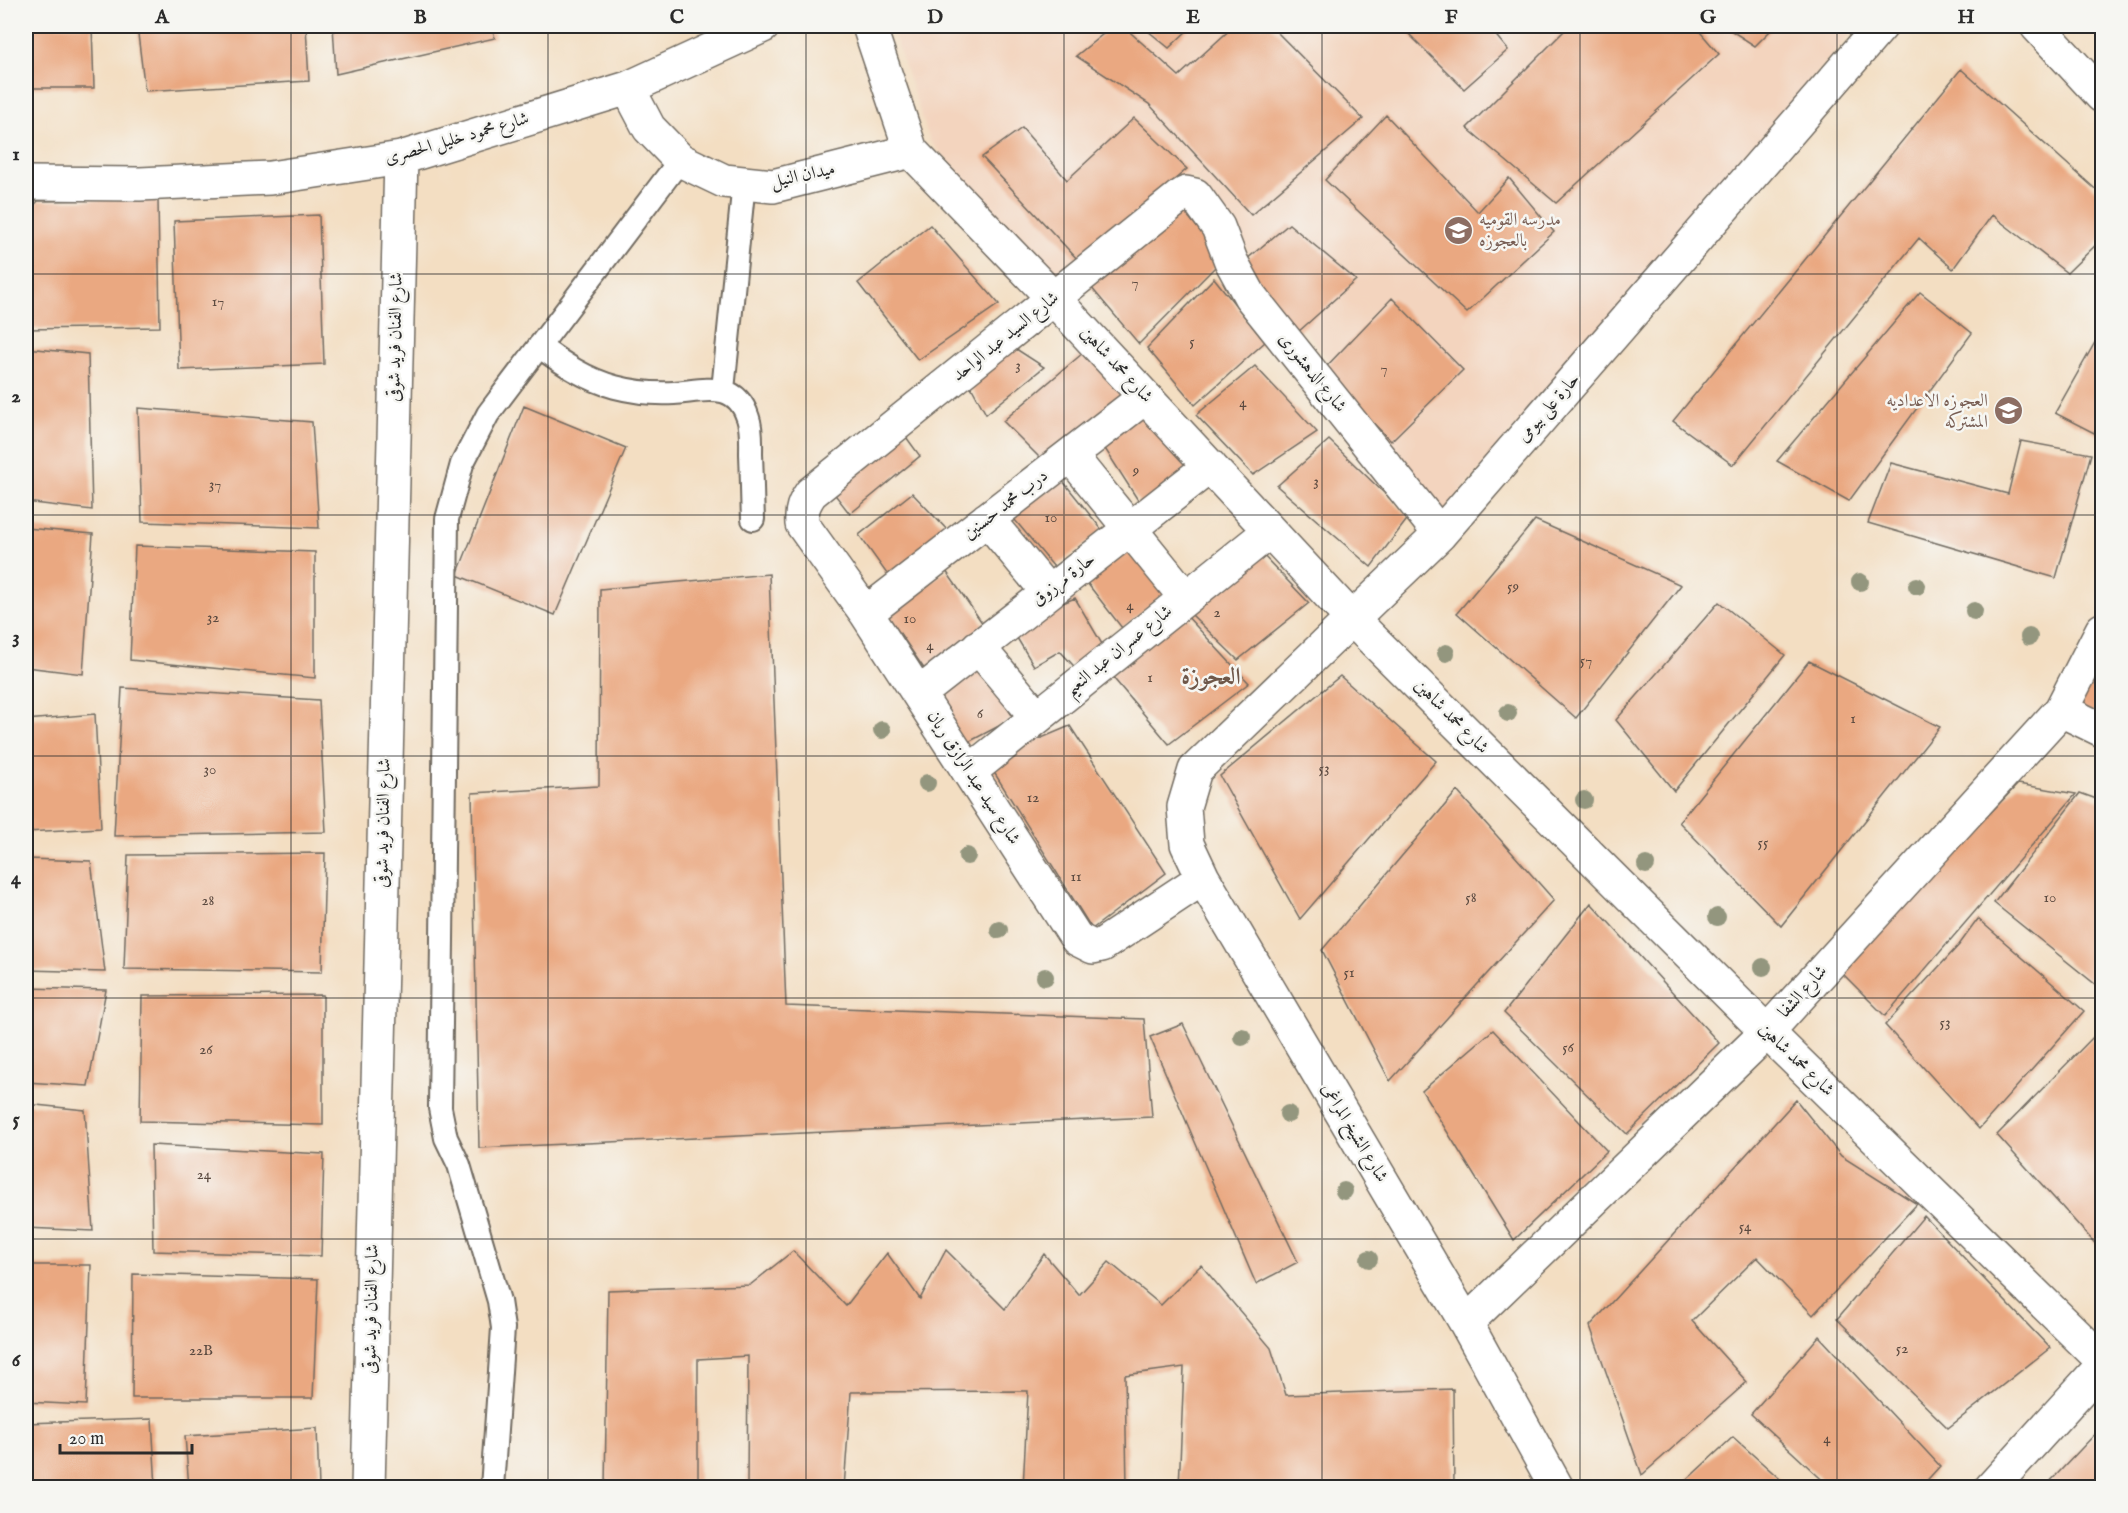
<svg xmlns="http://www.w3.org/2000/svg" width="2128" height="1513" font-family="'IM FELL English',Amiri,serif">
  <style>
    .built { fill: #f3d4be }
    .building { fill: #eaa881 }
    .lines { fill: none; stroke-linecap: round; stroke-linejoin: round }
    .lane-casing { stroke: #716a60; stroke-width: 26 }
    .street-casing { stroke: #716a60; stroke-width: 36 }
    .lane { stroke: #fff; stroke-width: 22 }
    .street { stroke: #fff; stroke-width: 33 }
    .tree { fill: #93967e }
    .grid { fill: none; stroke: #2b2b2b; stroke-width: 1.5; stroke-opacity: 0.55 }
    .labels { text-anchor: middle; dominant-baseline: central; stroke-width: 5; stroke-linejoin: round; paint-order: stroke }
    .number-label { font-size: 15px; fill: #5b4a40 }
    .street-label { font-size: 18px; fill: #2b2b2b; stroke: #f6f6f2 }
    .education-label { font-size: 18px; fill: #785e54; stroke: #f6f6f2; text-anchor: start }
    .district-label { font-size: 24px; font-weight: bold; fill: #6e5749; stroke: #f6f6f2 }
    .neatline { fill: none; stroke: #2b2b2b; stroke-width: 2 }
    .grid-label { font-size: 20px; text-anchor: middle; font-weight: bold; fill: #2b2b2b }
  </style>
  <rect width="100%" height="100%" fill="#f6f6f2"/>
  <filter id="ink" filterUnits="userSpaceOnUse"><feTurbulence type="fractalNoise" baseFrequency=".0167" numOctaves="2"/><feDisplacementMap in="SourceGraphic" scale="12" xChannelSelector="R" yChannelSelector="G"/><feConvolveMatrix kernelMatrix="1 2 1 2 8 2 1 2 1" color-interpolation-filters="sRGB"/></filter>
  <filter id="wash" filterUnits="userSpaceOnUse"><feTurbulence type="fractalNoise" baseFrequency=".008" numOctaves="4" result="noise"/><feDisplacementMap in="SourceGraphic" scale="24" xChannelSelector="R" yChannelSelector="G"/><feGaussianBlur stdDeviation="1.35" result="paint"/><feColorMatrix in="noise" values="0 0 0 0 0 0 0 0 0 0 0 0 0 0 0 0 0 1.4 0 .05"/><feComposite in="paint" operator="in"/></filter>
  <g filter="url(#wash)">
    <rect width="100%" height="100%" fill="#f3dec2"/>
    <path class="built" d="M891,26H1857L1441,515L1193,175L1057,284L930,141Z"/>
    <g id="blocks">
      <path class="building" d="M26,26H92L94,88H26Z
        M137,26H306L309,81L145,91Z
        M333,26H492L495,38L336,74Z
        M1113,26H1123L1179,76L1234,26H1271L1363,119L1251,215L1149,104L1076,56Z
        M1142,26H1192L1169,48Z
        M1401,26H1488L1508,50L1464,89Z
        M1569,26H1695L1719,54L1556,203L1467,128Z
        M1724,26H1775L1755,46Z
        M1961,69L2102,195V239L2067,273L1992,215L1953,269L1919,238L1733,465L1673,421Z
        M1386,115L1478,212L1509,178L1554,232L1467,313L1325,180Z
        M1134,118L1187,169L1079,261L982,157L1022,128L1067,180Z
        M158,199L160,327L26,329V214L38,201Z
        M1178,204L1223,259L1139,344L1085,280Z
        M319,215L324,364L179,370L174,221Z
        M1289,224L1356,280L1297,333L1241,264Z
        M930,225L999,304L918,360L858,283Z
        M1214,278L1265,342L1195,405L1147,348Z
        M1920,292L1972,333L1849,501L1777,461Z
        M1392,298L1463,370L1391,441L1322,371Z
        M2102,330V437L2055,413Z
        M1010,345L1044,367L986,414L968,381Z
        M1090,347L1124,396L1042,460L1003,421Z
        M26,348L88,354L92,510L26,502Z
        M1255,366L1317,432L1253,475L1196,415Z
        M524,406L626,448L555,615L457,575Z
        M138,408L312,422L319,528L142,522Z
        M1144,411L1190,465L1143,508L1102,444Z
        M901,430L920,456L850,514L829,487Z
        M1329,440L1409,517L1371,567L1277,486Z
        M2021,441L2091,454L2056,578L1868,523L1891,463L2008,494Z
        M1062,480L1103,531L1054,567L1010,514Z
        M912,493L953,536L892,581L859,535Z
        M1535,520L1681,585L1576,718L1457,613Z
        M26,528L93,534L83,674L26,667Z
        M1127,538L1167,592L1122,628L1081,575Z
        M135,546L315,552V678L130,660Z
        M1260,552L1309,603L1238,660L1190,613Z
        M946,571L983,624L927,673L886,613Z
        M769,574L786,1006L1144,1019L1152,1117L479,1148L472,793L599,786L600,589Z
        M1075,598L1102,644L1083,676L1060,651L1034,666L1014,633L1027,618Z
        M1719,602L1785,655L1674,791L1616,720Z
        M1184,613L1249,683L1169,744L1110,674Z
        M2102,641V713L2072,710Z
        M1809,661L1940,727L1781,926L1679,822Z
        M976,663L1014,718L961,746L929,699Z
        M1340,676L1436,761L1300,919L1220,776Z
        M122,688L319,700L326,832L114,836Z
        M95,714L101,828L26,832V720Z
        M1070,726L1166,873L1092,929L987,761Z
        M2018,784L2076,794L1885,1016L1840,971Z
        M1457,791L1554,900L1390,1081L1322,950Z
        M2080,793L2102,801V984L2100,988L1994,903Z
        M325,853L322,972L124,969L128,855Z
        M26,859L91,861L105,972L26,970Z
        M1591,903L1719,1043L1627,1134L1504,1013Z
        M1978,919L2084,1011L1979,1129L1885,1025L1959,945Z
        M26,988L106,990L88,1086L26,1082Z
        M323,995V1125L140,1121L142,996Z
        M1183,1024L1298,1262L1256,1284L1150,1037Z
        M1493,1030L1607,1151L1514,1240L1422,1091Z
        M2100,1030L2102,1032V1251L1997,1135Z
        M1796,1100L1841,1156L1917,1204L1813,1315L1757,1257L1692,1321L1747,1382L1642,1475L1590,1326Z
        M26,1104L85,1110L93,1231L26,1228Z
        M151,1145L324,1154L321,1256L153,1251Z
        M1924,1216L2050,1348L1948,1428L1837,1319Z
        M946,1250L1005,1309L1044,1254L1079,1295L1109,1262L1161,1305L1201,1265L1271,1348L1286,1395L1453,1389L1454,1488H1179L1184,1367L1125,1375L1127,1488H1023L1028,1391L851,1392L844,1488H747L748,1356L698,1359V1488H605L608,1290L750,1285L793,1251L846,1306L887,1253L920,1299Z
        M26,1265H91L86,1405L26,1402Z
        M133,1274L318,1279L313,1398H132Z
        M1819,1336L1940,1466L1920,1488H1831L1751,1414Z
        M152,1419L156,1488H26V1423Z
        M317,1428L319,1488H189L185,1436Z
        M2098,1431L2102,1435V1488H2044Z
        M1733,1437L1790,1488H1678Z"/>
    </g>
  </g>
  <g filter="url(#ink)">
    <use href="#blocks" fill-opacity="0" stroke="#716a60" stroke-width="1.5"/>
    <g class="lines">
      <defs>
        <path id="lane" d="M539,346C563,364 586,379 615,387C634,392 655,394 674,393C703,391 736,379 748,418C752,429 751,442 751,454C752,476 752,497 753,519
          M723,390L744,182
          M492,1488L503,1328L499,1301L459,1165L446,1138L440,1108L447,519L462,464L488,414L680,160"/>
        <path id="street" d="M869,26L911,151L1054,299L1352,619L1767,1032L2102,1360
          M2037,26L2102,96
          M628,88L649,128L680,160L724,181L773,186L911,151
          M26,183L140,184L270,178L401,158L628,88L763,26
          M1070,455L1186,598
          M987,519L1048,592
          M866,613L1145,397
          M978,647L1037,717
          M919,694L1210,466
          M2061,710L2102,730
          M969,772L1270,531
          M1203,878L1102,945L1093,947L1077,939L866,613L802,524C801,510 804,503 811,493L1178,198L1186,193L1195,195L1218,227L1231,261L1250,296L1440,534
          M1466,1323L1767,1032L2061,710L2102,630
          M368,1488L401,158
          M1557,1488L1466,1323L1203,878L1187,844L1184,807L1195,770L1440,534L1881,26
          M1991,1488L2102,1366"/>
      </defs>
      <use href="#lane" class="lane-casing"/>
      <use href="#street" class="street-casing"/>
      <use href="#lane" class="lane"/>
      <use href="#street" class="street"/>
    </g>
    <g class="tree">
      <circle cx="1860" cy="582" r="9"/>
      <circle cx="1917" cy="586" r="9"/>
      <circle cx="1974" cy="611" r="9"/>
      <circle cx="2029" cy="637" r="9"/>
      <circle cx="1446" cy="653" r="9"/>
      <circle cx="1508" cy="713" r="9"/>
      <circle cx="882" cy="730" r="9"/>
      <circle cx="927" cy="783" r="9"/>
      <circle cx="1584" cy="800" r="9"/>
      <circle cx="967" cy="856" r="9"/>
      <circle cx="1646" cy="865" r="9"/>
      <circle cx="1717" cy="917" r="9"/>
      <circle cx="999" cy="930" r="9"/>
      <circle cx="1763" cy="967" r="9"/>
      <circle cx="1045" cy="977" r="9"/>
      <circle cx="1242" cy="1037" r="9"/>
      <circle cx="1288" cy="1114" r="9"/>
      <circle cx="1344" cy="1191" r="9"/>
      <circle cx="1369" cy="1259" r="9"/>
    </g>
  </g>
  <path class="grid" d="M291,26V1488M548,26V1488M806,26V1488M1064,26V1488M1322,26V1488M1580,26V1488M1837,26V1488M26,274H2102M26,515H2102M26,756H2102M26,998H2102M26,1239H2102"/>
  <defs>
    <symbol id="school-disc" viewBox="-11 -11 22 22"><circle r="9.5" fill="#8d6e63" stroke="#f6f6f2"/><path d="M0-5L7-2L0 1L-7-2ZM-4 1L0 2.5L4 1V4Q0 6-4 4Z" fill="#fff"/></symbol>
  </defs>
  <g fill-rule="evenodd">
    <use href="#school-disc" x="1442" y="214" width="33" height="33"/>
    <use href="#school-disc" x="1992" y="394" width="33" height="33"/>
  </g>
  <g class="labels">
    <g class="number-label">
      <text x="1135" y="282">7</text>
      <text x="218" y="301">17</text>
      <text x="1192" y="341">5</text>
      <text x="1018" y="365">3</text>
      <text x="1384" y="368">7</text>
      <text x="1243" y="402">4</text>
      <text x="1136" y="470">9</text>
      <text x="1316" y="481">3</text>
      <text x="215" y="484">37</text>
      <text x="1051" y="517">10</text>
      <text x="1513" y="586">59</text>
      <text x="1130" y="605">4</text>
      <text x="1217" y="612">2</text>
      <text x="213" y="617">32</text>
      <text x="910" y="618">10</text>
      <text x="930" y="645">4</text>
      <text x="1586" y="660">57</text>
      <text x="1150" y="677">1</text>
      <text x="980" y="713">6</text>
      <text x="1853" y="718">1</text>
      <text x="1324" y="768">53</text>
      <text x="210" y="769">30</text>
      <text x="1033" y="797">12</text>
      <text x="1763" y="842">55</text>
      <text x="1076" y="876">11</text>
      <text x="1471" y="897">58</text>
      <text x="2050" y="897">10</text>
      <text x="208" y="900">28</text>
      <text x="1349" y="972">51</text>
      <text x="1945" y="1022">53</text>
      <text x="1568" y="1047">56</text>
      <text x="206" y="1049">26</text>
      <text x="204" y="1174">24</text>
      <text x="1745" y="1226">54</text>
      <text x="1902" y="1348">52</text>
      <text x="201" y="1350">22B</text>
      <text x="1827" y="1438">4</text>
    </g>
    <g class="street-label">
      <text transform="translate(457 139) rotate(-16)">شارع محمود خليل الحصرى</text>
      <text transform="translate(803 176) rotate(-12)">ميدان النيل</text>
      <text transform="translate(396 337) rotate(-89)">شارع الفنان فريد شوقى</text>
      <text transform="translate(1006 337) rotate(-39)">شارع السيد عبد الواحد</text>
      <text transform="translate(1116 365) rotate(47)">شارع محمد شاهين</text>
      <text transform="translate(1312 373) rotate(51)">شارع الدهشورى</text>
      <text transform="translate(1549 408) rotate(-49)">حارة على بيومى</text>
      <text transform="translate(1006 505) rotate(-38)">درب محمد حسنين</text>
      <text transform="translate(1064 580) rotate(-38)">حارة مرزوق</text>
      <text transform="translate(1119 651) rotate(-39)">شارع عسران عبد النعيم</text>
      <text transform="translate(1451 717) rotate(45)">شارع محمد شاهين</text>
      <text transform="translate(973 778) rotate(57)">شارع سيد عبد الرازق ريان</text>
      <text transform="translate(384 823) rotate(-89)">شارع الفنان فريد شوقى</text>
      <text transform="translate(1803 992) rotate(-48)">شارع الشفا</text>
      <text transform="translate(1796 1060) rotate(44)">شارع محمد شاهين</text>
      <text transform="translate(1354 1133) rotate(59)">شارع الشيخ المراغى</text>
      <text transform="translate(372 1309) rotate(-89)">شارع الفنان فريد شوقى</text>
    </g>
    <g class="education-label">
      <text x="1479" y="220">مدرسه القوميه<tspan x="1479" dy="21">بالعجوزه</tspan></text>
      <text x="1988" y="401" text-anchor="end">العجوزه الاعداديه<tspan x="1988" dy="21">المشتركه</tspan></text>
    </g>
    <g class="district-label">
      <text x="1211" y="677">العجوزة</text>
    </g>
  </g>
  <rect width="2128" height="1513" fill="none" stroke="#f6f6f2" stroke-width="66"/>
  <path d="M60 1444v9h132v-9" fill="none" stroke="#2b2b2b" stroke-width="3"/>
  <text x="69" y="1444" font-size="18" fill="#2b2b2b" stroke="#f6f6f2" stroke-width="4.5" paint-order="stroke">20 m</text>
  <rect x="33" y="33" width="2062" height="1447" class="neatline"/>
  <g class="grid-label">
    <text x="162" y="23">A</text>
    <text x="420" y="23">B</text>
    <text x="677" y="23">C</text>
    <text x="935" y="23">D</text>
    <text x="1193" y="23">E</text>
    <text x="1451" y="23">F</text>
    <text x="1708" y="23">G</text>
    <text x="1966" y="23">H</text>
    <text x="16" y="160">1</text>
    <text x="16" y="402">2</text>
    <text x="16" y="643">3</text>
    <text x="16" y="884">4</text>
    <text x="16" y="1125">5</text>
    <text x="16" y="1366">6</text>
  </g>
</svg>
